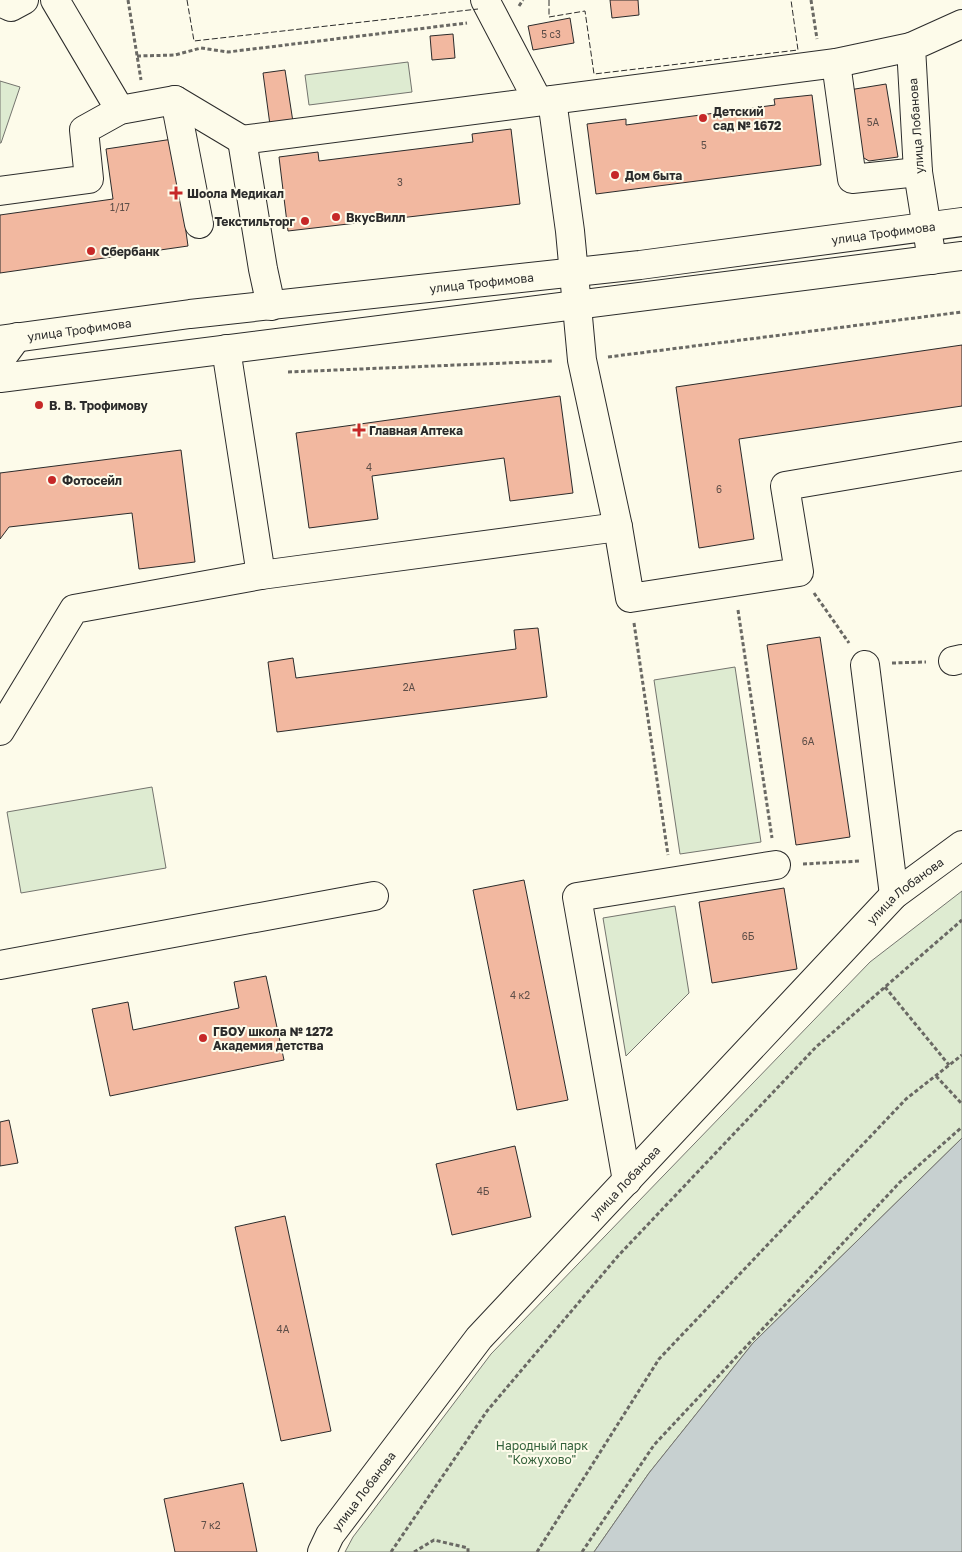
<svg xmlns="http://www.w3.org/2000/svg" width="962" height="1552" font-family="'Golos Text',sans-serif">
  <style>
    .green { fill: #deebd1; stroke: #74746e }
    .water { fill: #c7d0d0; stroke: #74746e }
    .building { fill: #f2b8a0; stroke: #2b2b2b }
    .lines { fill: none; stroke-linecap: round; stroke-linejoin: round }
    .minor-casing { stroke: #2b2b2b; stroke-width: 30 }
    .major-casing { stroke: #2b2b2b; stroke-width: 30 }
    .path { stroke: #6a6964; stroke-width: 3; stroke-dasharray: 4 2.5; stroke-linecap: butt }
    .minor { stroke: #fdfbea; stroke-width: 28 }
    .major { stroke: #fdfbea; stroke-width: 28 }
    .fence { stroke: #2b2b2b; stroke-width: 1; stroke-dasharray: 6 2.5; stroke-linecap: butt }
    .poi-dot { fill: #c62828; stroke: #fdfbea; stroke-width: 2 }
    .labels { text-anchor: middle; dominant-baseline: central; stroke-width: 4; stroke-linejoin: round; paint-order: stroke }
    .number-label { font-size: 10px; fill: #5d4e48 }
    .poi-label { font-size: 12px; font-weight: bold; fill: #2b2b2b; stroke: #fdfbea; text-anchor: start }
    .street-label { font-size: 12px; fill: #2b2b2b; stroke: #fdfbea }
    .park-label { font-size: 12px; fill: #34623c; stroke: #fdfbea }
  </style>
  <rect width="100%" height="100%" fill="#fdfbea"/>
  <path class="green" d="M408,62L412,92L309,105L305,75Z
    M0,81L20,87L1,143H0Z
    M735,667L761,842L680,854L654,680Z
    M152,787L166,868L21,893L7,812Z
    M962,891V1138L753,1343L649,1473L594,1552H345L353,1537L491,1354L870,962Z
    M675,906L689,993L626,1056L603,918Z"/>
  <path class="water" d="M962,1138V1552H594L649,1473L753,1343Z"/>
  <path class="building" d="M610,0H638L639,15L612,18Z
    M570,18L574,43L533,50L528,26Z
    M453,34L455,58L432,60L430,36Z
    M285,70L293,122L270,125L263,73Z
    M886,84L898,157L869,161L859,155L849,90Z
    M812,95L821,165L596,194L587,124L626,119V125L775,105L774,99Z
    M511,129L520,204L288,231L279,157L318,152L319,161L473,142L472,134Z
    M173,139L188,246L0,273V215L113,199L106,149Z
    M962,345V406L739,439L754,539L699,548L676,387Z
    M560,396L573,493L510,501L504,458L372,476L378,519L309,528L296,433Z
    M181,450L195,562L139,569L132,513L9,527L0,539V473Z
    M538,628L547,697L277,732L268,662L293,658L296,678L516,649L514,630Z
    M820,637L850,837L796,845L767,645Z
    M524,880L568,1100L517,1110L473,890Z
    M784,888L797,969L712,983L699,902Z
    M266,976L284,1060L110,1096L92,1009L128,1002L133,1030L239,1008L234,982Z
    M9,1120L18,1163L0,1166V1122Z
    M515,1146L531,1217L452,1235L436,1164Z
    M285,1216L331,1431L281,1441L235,1227Z
    M243,1483L257,1552H175L164,1499Z"/>
  <g class="lines">
    <defs>
      <g id="minor">
        <path d="M55,0L120,110"/>
        <path d="M485,0L538,101"/>
        <path d="M0,2L11,7L24,0"/>
        <path d="M836,63L852,179L918,172"/>
        <path d="M175,100L199,224"/>
        <path d="M552,100L570,231L582,360L618,527L630,598L799,572L785,486L962,456"/>
        <path d="M0,191L89,179L84,130L120,110L175,100L242,140"/>
        <path d="M932,260L918,172L911,47L962,24"/>
        <path d="M271,306L263,269L242,140L836,63L911,47"/>
        <path d="M0,360L17,337"/>
        <path d="M261,575L618,527"/>
        <path d="M953,661L962,659"/>
        <path d="M865,665L894,895"/>
        <path d="M0,731L74,609L261,575L226,349"/>
        <path d="M0,965L374,896"/>
        <path d="M627,1181L577,897L776,865"/>
        <path id="s1" d="M322,1552L330,1535L479,1338L894,895L962,845"/>
      </g>
      <g id="major">
        <path id="s2" d="M0,340L190,314L640,265L962,222"/>
        <path d="M0,378L962,256"/>
      </g>
    </defs>
    <use href="#minor" class="minor-casing"/>
    <use href="#major" class="major-casing"/>
    <path class="path" d="M128,0L141,80
      M811,0L817,39
      M519,6L523,0
      M137,56L175,55L201,48L228,52L467,23
      M608,357L962,312
      M288,372L554,361
      M814,593L849,643
      M738,610L772,838
      M634,623L668,855
      M892,663L926,662
      M803,864L861,861
      M885,987L949,1065
      M936,1076L962,1104
      M391,1552L487,1411L618,1256L816,1047L962,920
      M414,1552L434,1540L468,1548V1552
      M537,1552L659,1359L906,1099L962,1055
      M582,1552L654,1445L900,1182L962,1127"/>
    <use href="#minor" class="minor"/>
    <use href="#major" class="major"/>
    <path class="fence" d="M187,0L194,41L478,9
      M549,0V17L585,11L594,74L798,50L791,0"/>
  </g>
  <g class="poi-dot">
    <circle cx="703" cy="118" r="5"/>
    <circle cx="615" cy="175" r="5"/>
    <path d="M173.5 185.5h5v5h5v5h-5v5h-5v-5h-5v-5h5z"/>
    <circle cx="336" cy="217" r="5"/>
    <circle cx="305" cy="221" r="5"/>
    <circle cx="91" cy="251" r="5"/>
    <circle cx="39" cy="405" r="5"/>
    <path d="M356.5 422.5h5v5h5v5h-5v5h-5v-5h-5v-5h5z"/>
    <circle cx="52" cy="480" r="5"/>
    <circle cx="203" cy="1038" r="5"/>
  </g>
  <g class="labels">
    <g class="number-label">
      <text x="551" y="34">5 с3</text>
      <text x="873" y="122">5А</text>
      <text x="704" y="145">5</text>
      <text x="400" y="182">3</text>
      <text x="120" y="207">1/17</text>
      <text x="369" y="467">4</text>
      <text x="719" y="489">6</text>
      <text x="409" y="687">2А</text>
      <text x="808" y="741">6А</text>
      <text x="748" y="936">6Б</text>
      <text x="520" y="995">4 к2</text>
      <text x="483" y="1191">4Б</text>
      <text x="283" y="1329">4А</text>
      <text x="211" y="1525">7 к2</text>
    </g>
    <g class="poi-label">
      <text x="713" y="111">Детский<tspan x="713" dy="14">сад № 1672</tspan></text>
      <text x="625" y="175">Дом быта</text>
      <text x="187" y="193">Шоола Медикал</text>
      <text x="346" y="217">ВкусВилл</text>
      <text x="295" y="221" text-anchor="end">Текстильторг</text>
      <text x="101" y="251">Сбербанк</text>
      <text x="49" y="405">В. В. Трофимову</text>
      <text x="369" y="430">Главная Аптека</text>
      <text x="62" y="480">Фотосейл</text>
      <text x="213" y="1031">ГБОУ школа № 1272<tspan x="213" dy="14">Академия детства</tspan></text>
    </g>
    <g class="street-label">
      <text transform="translate(916 126) rotate(-94)">улица Лобанова</text>
      <text stroke="none"><textPath href="#s2" startOffset="890">улица Трофимова</textPath></text>
      <text stroke="none"><textPath href="#s2" startOffset="485">улица Трофимова</textPath></text>
      <text stroke="none"><textPath href="#s2" startOffset="80">улица Трофимова</textPath></text>
      <text stroke="none"><textPath href="#s1" startOffset="884">улица Лобанова</textPath></text>
      <text stroke="none"><textPath href="#s1" startOffset="479">улица Лобанова</textPath></text>
      <text stroke="none"><textPath href="#s1" startOffset="74">улица Лобанова</textPath></text>
    </g>
    <g class="park-label">
      <text x="542" y="1445">Народный парк<tspan x="542" dy="14">"Кожухово"</tspan></text>
    </g>
  </g>
</svg>
